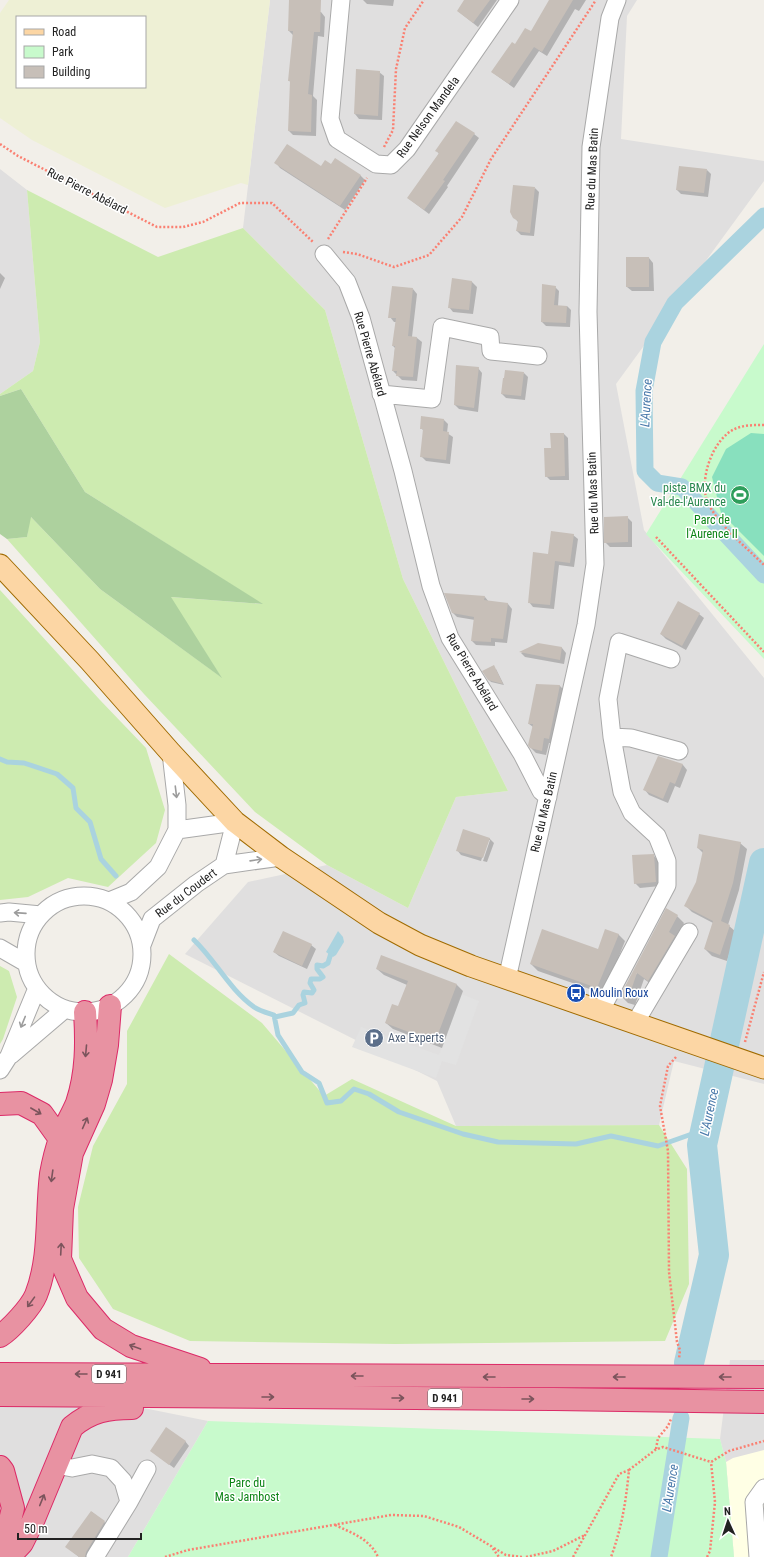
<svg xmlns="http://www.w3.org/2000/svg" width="764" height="1557" font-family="'Roboto Condensed',sans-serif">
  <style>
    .residential { fill: #e0dfdf }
    .education { fill: #ffffe5 }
    .farmland { fill: #eef0d5; fill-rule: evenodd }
    .grass { fill: #cdebb0 }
    .forest { fill: #add19e }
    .park { fill: #c8facc }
    .pitch { fill: #88e0be }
    .parking { fill: #e2e2e2 }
    .water { fill: #aad3df }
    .shadow { fill: #0003 }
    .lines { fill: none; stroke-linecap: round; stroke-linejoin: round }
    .stream { stroke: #aad3df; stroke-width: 5 }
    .canal { stroke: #aad3df; stroke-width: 17 }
    .river { stroke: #aad3df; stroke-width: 30 }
    .building { fill: #c7bfb8 }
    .minor-casing { stroke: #a9a9a9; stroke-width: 19 }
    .major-casing { stroke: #a06b00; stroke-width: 23 }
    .highway-casing { stroke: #dc2a67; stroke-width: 24 }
    .path { stroke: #fa8072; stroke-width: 2.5; stroke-dasharray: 2 2; stroke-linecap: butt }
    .minor { stroke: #fff; stroke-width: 17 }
    .major { stroke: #fcd6a4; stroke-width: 21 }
    .highway { stroke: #e892a2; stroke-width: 22 }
    .oneway { stroke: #9c9c9c }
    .oneway2 { stroke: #7b545c }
    .labels { text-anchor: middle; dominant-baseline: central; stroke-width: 3; stroke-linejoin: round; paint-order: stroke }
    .shield { fill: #fff; stroke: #646464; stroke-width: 1 }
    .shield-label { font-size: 11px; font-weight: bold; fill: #222 }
    .street-label { font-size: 12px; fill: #222; stroke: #fff }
    .leisure-label { font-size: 12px; fill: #27864d; stroke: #fff; text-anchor: end }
    .park-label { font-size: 12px; fill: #0c8416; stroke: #fff }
    .transit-label { font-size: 12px; fill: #164399; stroke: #fff; text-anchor: start }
    .service-label { font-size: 12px; fill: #4e5e75; stroke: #fff; text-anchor: start }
    .water-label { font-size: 13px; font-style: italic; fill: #4a7aab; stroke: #fff }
  </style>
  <rect width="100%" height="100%" fill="#f2efe9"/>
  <path class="residential" d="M270,0H637L627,16L621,139L764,161V181L616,384L644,530L764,678V1084L674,1061L659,1125L456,1126L437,1081L185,954L248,882L327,865L408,908L456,797L508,791L403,579L325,310L243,228Z
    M0,169L27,190L40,342L33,371L0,394Z
    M730,1360H764V1557H734L726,1462L720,1439Z
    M0,1379L208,1421L128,1557H0Z"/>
  <path class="education" d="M764,1450V1557H734L726,1462L733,1458Z"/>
  <path class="farmland" d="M9,0H270L248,185L241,183L165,208L32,140L0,118V13ZM17,17H145V87H17Z"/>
  <path class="grass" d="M27,190L158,257L243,228L325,310L403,579L508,791L456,797L408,908L327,865L255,812L144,694L7,539L27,537L30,516L100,589L221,677L170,597L262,604L85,492L21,389L0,396V394L33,371L40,342Z
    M0,590L100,700L146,748L165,810L156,843L108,887L68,878L28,897L0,900Z
    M169,954L262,1023L324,1096L352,1079L456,1126L659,1125L687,1169L689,1284L665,1341L395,1344L190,1341L113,1309L79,1258L78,1207L93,1146L127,1084V1031Z
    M0,966L9,971L17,997L3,1039L0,1044Z"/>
  <path class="forest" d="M21,389L85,492L263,604L171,597L222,678L100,589L31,517L27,537L7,539L0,534V396Z"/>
  <path class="park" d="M764,344V659L646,534Z
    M208,1421L720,1439L726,1462L734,1557H128Z"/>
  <path class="pitch" d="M751,433L764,434V556L721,513L712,477L726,449Z"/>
  <path class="parking" d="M461,994L479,1001L456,1065L442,1061L436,1078L352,1047L361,1027L439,1055Z"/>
  <path class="water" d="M338,931L343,937L344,942L336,955L333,957L326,952Z"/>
  <path class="shadow" d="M291,0H314L313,12H321L325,17L324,37L318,36L313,96L317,100L316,136L293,135L289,131L291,82L289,81L294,36L289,31Z
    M363,0H394L393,6L367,4Z
    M466,0H497L478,27L458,11Z
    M551,0H586L579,11L575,9L547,56L539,51L514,88L492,72L516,46L531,32Z
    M379,72L384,76L382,120L359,119L355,114Z
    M474,134L479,138L447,186L448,187L429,214L408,198L439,154L437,151Z
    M276,163L321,167L360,175L365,180L345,210L280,168Z
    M707,170L711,174L708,197L681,194L677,190Z
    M535,188L539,192L534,236L521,235L517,231L518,222L514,217Z
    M649,258L653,263L654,291H632L627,287Z
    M0,273L5,278L0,289Z
    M453,279L472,282L477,287L473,314L453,312L449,307Z
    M543,285L555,287L559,291L558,306H567L571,310L570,327L546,326L542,322Z
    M413,289L417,294L412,337L417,338L422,342L417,381L402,380L393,371L395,348L393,346L396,322H394L390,317Z
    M478,368L482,373L478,412L459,409L455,405Z
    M524,373L528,377L525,400L506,398L502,394Z
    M444,420L448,424L447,433L453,437L450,464L426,461L422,457L424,431L421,428Z
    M564,434L568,438L569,480H550L546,476L552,449Z
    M627,517L632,522V547H610L605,542Z
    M573,535L578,539L574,567L559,565L554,609L533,607L529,602L549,555Z
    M485,597L489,602L508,604L512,609L507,643L495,642V646L476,645L472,641L475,620L457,617L453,613Z
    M699,614L704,618L686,650L666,639L661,634Z
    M538,644L562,648L566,653L564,664L525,657L521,653Z
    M496,669L504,685L491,682L489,680Z
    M537,685L560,686L565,691L554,743H549L546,755L536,753L531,748L533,727L529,724Z
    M659,757L683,765L687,770L680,788L675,786L668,803L649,795L645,790Z
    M489,838L494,843L487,862L483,861L490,840H488L481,861L461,855L457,850Z
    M740,843L747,849L739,890L728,925L736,932L727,961L712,956L705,949L713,923L692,912L686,906L697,882L703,853L698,848Z
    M653,855L658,860L660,886L640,888L635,883Z
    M677,916L684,923L676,938L655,987L644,979L635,1005L628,1003L621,996Z
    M618,934L625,941L604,994L538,971L531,964L598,950Z
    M311,945L316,949L307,969L279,956L274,952Z
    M377,969L457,985L463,991L442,1048L393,1029L386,1023L399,1008L407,985L384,975Z
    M185,1441L189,1446L174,1468L151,1451Z
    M92,1512L109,1526L91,1557H79L67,1547Z"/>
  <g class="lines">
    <path class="stream" d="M0,759L7,762L24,763L57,774L73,788L76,808L90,822L101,859L116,876
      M194,940C216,961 229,989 254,1007C260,1011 268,1013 274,1015L278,1035L302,1072L319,1083L327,1103L341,1101L354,1089L369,1094L399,1112L463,1134L498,1142L576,1144L611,1136L658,1146L706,1129
      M275,1017L293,1013L299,1005L305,1003L303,995L304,992L312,993L314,990L310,983L311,979H320L323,977L317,969V965L323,966L328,963L331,953"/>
    <path class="canal" d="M764,216L675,303L653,342L644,391L645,471L657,483L682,487L764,575
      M659,1557L681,1418"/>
    <path class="river" d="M689,1363L714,1255L702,1145L764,863"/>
  </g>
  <path class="building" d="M289,0H321L320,32H314L308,94L312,95L311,132L288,131L290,81H288L293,31H288Z
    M464,0H490L473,23L457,11Z
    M549,0H573L542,52L534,47L509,84L491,72L512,42L515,44L525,28L531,31Z
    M356,69L380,71L378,116L354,114Z
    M456,121L475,133L443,180L445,181L424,210L407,198L439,153L435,151Z
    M287,144L321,166L325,160L331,164L335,158L361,175L340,206L274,163Z
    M679,166L707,169L704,193L676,190Z
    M513,185L535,187L530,233L516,231L518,221L513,218L510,212Z
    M626,257H649V287H626Z
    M452,278L472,281L469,310L448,308Z
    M542,284L556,286L554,305L567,306L566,323L541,322Z
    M392,286L413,288L408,336L417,337L413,377L396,376L397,371H392L395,346H392L396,318H388Z
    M456,365L479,367L474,408L454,405Z
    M505,370L524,372L521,396L501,394L503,378H504Z
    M421,416L444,419L443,431L449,432L446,460L420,457L423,429H420Z
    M550,433H564L565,476L545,477L544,448H551Z
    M628,516V542L604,543V517Z
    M551,531L574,534L570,563L555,561L550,605L528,603L533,552L548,554Z
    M444,593L485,596L484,600L508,603L503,639L491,638V642L471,641L474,617L452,613Z
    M678,601L700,613L682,646L660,634Z
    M538,643L562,647L560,660L519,652Z
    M494,665L503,684L488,680L482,671Z
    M536,684L560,685L549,739L544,738L542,751L530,748L528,745L533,724H528Z
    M658,756L683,764L675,784L670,782L663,799L643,790Z
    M463,829L490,838L483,858L456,851Z
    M699,834L741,842L733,883L721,921L730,925L720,955L704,949L713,921L684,906L696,882L703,850L697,848Z
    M654,854L656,882L634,884L632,855Z
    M666,908L678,915L669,932L675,936L648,981L637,973L628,999L620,996Z
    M542,929L598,949L605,929L619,934L597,988L530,964Z
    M283,931L312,944L302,966L273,952Z
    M381,955L457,984L435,1042L385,1023L392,1004L398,1006L408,981L376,969Z
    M166,1427L186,1441L169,1465L150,1451Z
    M91,1511L105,1521L86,1552L85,1557H79L65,1547Z"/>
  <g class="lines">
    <defs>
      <path id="minor" d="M341,0L330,119L337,139L376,164L391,165L407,149L510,0
        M324,254L347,282L361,318L403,471L431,586L450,638L522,754L541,791L548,797
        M381,394L432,399L442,327L490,337L491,351L538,356
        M612,737L631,738L679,751
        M177,830L235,822L224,865
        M26 954a58 58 0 1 1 116 0a58 58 0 1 1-116 0Z
        M109,901L131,892L158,867L177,830V805L171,753
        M0,913L9,912L41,915
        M142,945L152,919L196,884L224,865L281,857
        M0,948L26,963
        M507,979L586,625L595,564L588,312L591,147L610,18L617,0
        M601,1010L667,885V861L657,836L632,813L622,792L612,737L608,699L619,642L671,659
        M635,1023L689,932
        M11,1055L65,1009
        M0,1070L9,1056L37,988
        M56,1465L72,1468L92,1464L111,1468L123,1481L129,1502L95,1557
        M129,1502L147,1469
        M758,1557L754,1502L764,1488"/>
      <path id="major" d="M0,565L90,661L171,753L235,822L281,857L379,923L420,945L471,966L764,1068"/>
      <path id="highway" d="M110,1006L107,1045L101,1080L94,1104L72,1153L62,1209L60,1259L77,1298L103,1329L131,1346L200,1369
        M0,1104L21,1103L42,1114L60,1139
        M0,1336C11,1329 31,1307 36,1295C51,1257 46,1214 51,1174C53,1163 56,1150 60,1139C65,1126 72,1115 77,1103C87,1073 87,1043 85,1012
        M0,1374L764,1377
        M0,1395L554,1399L764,1402
        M0,1467L3,1471L13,1508L5,1541L0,1548
        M9,1557L22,1543L33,1521L72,1427C91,1411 108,1408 132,1408"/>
    </defs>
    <use href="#minor" class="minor-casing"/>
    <use href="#major" class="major-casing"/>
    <use href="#highway" class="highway-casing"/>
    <path class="path" d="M0,144L18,156L157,227H183L203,222L240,203H272L313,242
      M384,147L393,130L396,69L405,28L424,0
      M328,239L367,178
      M343,252L357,254L394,267L429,255L462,217L491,159L596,0
      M764,425C755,425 745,425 737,428C712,437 696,485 710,507C723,529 746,547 764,565
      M656,537L764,652
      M745,1042L764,972
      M676,1057L668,1066L660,1106L668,1151L669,1272L677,1342L680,1350L679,1359
      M656,1449L658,1438L668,1426L671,1419
      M629,1470L655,1450L663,1447L711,1462L729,1451L764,1441
      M335,1525C352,1533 370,1539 378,1557
      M494,1548L506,1555L522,1557
      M165,1557L188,1550L391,1515L424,1516L459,1527L491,1546L499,1557
      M526,1557L553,1551L585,1535
      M573,1557L619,1474L629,1470C626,1501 622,1527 611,1557
      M707,1557L710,1551L715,1502L711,1462"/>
    <use href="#minor" class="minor"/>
    <use href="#major" class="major"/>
    <use href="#highway" class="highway"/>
  </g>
  <defs><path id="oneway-shaft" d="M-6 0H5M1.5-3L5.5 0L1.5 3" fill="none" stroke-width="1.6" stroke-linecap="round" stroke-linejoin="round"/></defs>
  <g class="oneway">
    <use href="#oneway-shaft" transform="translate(176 792) rotate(83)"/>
    <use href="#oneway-shaft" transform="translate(256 860) rotate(-8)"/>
    <use href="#oneway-shaft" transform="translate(20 913) rotate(-176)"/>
    <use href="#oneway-shaft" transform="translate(23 1022) rotate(112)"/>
  </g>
  <g class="oneway2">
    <use href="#oneway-shaft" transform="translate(86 1051) rotate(95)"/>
    <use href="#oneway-shaft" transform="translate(36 1111) rotate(30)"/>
    <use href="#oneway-shaft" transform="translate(85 1123) rotate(-66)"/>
    <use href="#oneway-shaft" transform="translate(52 1176) rotate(98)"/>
    <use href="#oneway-shaft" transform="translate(61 1249) rotate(-87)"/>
    <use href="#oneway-shaft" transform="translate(31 1302) rotate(126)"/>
    <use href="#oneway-shaft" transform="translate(135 1347) rotate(-160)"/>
    <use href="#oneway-shaft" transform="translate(81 1374) rotate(-180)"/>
    <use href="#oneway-shaft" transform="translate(357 1376) rotate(-180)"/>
    <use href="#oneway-shaft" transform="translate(489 1377) rotate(180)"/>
    <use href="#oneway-shaft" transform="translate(619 1377) rotate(-180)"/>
    <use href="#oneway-shaft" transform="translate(725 1377) rotate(-180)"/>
    <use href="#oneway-shaft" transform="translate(268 1397)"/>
    <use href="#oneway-shaft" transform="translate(398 1398)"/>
    <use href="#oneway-shaft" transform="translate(528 1399)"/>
    <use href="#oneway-shaft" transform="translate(42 1500) rotate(-68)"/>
  </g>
  <defs>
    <symbol id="stadium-disc" viewBox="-11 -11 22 22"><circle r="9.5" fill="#2e9e5b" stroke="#fff"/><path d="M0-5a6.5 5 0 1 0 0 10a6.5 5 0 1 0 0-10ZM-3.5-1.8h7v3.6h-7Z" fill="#fff"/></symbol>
    <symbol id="bus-disc" viewBox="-11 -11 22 22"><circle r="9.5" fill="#1a4fb4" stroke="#fff"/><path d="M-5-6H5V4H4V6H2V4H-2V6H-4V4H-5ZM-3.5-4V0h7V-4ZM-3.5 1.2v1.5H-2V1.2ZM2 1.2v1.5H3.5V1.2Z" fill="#fff"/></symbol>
    <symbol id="parking-disc" viewBox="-11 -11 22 22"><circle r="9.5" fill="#5c6f8a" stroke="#fff"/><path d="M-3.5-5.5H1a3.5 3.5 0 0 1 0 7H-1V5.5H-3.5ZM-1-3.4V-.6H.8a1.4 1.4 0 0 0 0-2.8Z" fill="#fff"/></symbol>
  </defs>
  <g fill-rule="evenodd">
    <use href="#stadium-disc" x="729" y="484" width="22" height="22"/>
    <use href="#bus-disc" x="565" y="982" width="22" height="22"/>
    <use href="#parking-disc" x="363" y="1027" width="22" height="22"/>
  </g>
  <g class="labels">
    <g class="shield">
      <rect x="92" y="1365" width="34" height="18" rx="3"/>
      <rect x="428" y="1389" width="34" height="18" rx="3"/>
    </g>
    <g class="shield-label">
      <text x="109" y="1374">D 941</text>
      <text x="445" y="1398">D 941</text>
    </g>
    <g class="street-label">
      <text transform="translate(428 117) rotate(-54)">Rue Nelson Mandela</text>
      <text transform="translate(592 169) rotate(-87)">Rue du Mas Batin</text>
      <text transform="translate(87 191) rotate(27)">Rue Pierre Abélard</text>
      <text transform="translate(370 354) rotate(74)">Rue Pierre Abélard</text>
      <text transform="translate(593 493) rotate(-92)">Rue du Mas Batin</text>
      <text transform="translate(472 672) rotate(59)">Rue Pierre Abélard</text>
      <text transform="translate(544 812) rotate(-77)">Rue du Mas Batin</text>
      <text transform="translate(186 893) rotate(-37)">Rue du Coudert</text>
    </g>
    <g class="leisure-label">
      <text x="726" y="488">piste BMX du<tspan x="726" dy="14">Val-de-l'Aurence</tspan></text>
    </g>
    <g class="park-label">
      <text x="712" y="520">Parc de<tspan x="712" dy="14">l'Aurence II</tspan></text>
      <text x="247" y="1483">Parc du<tspan x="247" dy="14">Mas Jambost</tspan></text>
    </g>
    <g class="transit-label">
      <text x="590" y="993">Moulin Roux</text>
    </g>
    <g class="service-label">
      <text x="388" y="1038">Axe Experts</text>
    </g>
    <g class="water-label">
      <text transform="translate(646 403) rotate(-87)">L'Aurence</text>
      <text transform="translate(709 1112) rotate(-78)">L'Aurence</text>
      <text transform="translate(670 1488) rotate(-81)">L'Aurence</text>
    </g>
  </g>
  <rect x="16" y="16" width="130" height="72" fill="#ffffff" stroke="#a7a7a7"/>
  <rect x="24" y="29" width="20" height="6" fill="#fcd6a4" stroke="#a7a7a7"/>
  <text x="52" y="36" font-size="12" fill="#222222">Road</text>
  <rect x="24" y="46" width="20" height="12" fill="#c8facc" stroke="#a7a7a7"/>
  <text x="52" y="56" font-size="12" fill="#222222">Park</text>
  <rect x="24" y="66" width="20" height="12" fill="#c7bfb8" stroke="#a7a7a7"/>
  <text x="52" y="76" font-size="12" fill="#222222">Building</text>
  <g transform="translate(728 1521) rotate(357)" stroke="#ffffff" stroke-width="3" paint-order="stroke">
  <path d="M0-3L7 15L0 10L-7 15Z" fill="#222222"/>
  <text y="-6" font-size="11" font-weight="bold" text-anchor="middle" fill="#222222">N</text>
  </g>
  <path d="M18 1533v6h123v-6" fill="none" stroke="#222222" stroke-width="2"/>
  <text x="24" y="1533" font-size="12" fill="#222222" stroke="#ffffff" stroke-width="3" paint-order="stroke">50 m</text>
</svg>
